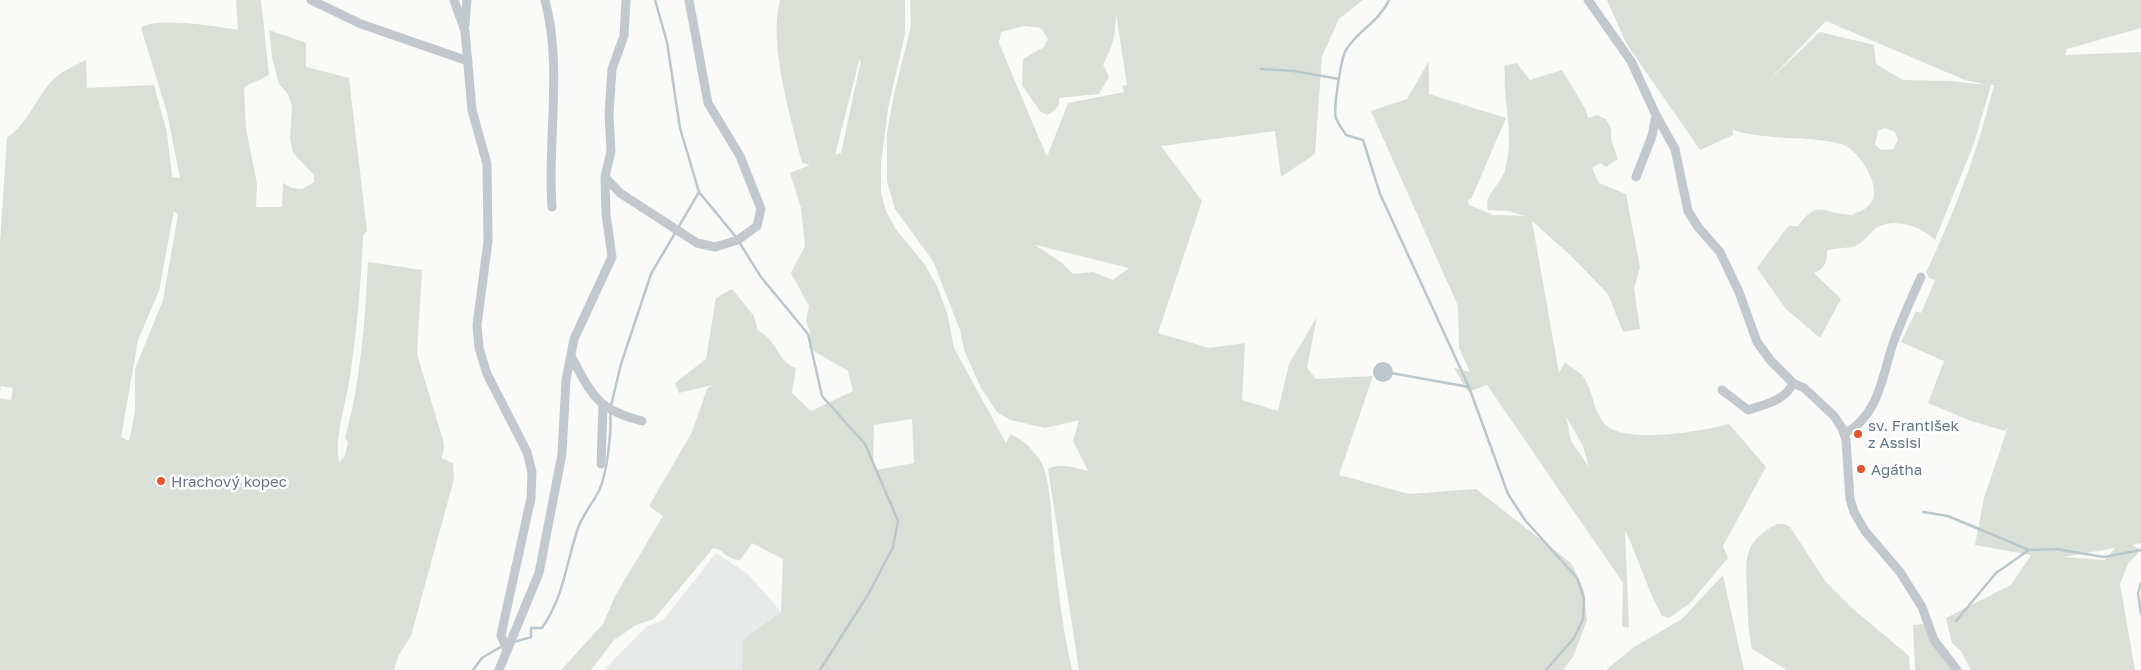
<svg xmlns="http://www.w3.org/2000/svg" width="2141" height="670" font-family="'Golos Text',sans-serif">
  <style>
    .built { fill: #e8e9e9 }
    .green { fill: #dadfd7; fill-rule: evenodd }
    .water { fill: #bbc7cb }
    .lines { fill: none; stroke-linecap: round; stroke-linejoin: round }
    .stream { stroke: #bbc7cb; stroke-width: 2.5 }
    .minor { stroke: #c3c8cc; stroke-width: 9 }
    .poi-dot { fill: #e4572e; stroke: #fff; stroke-width: 2 }
    .labels { text-anchor: middle; dominant-baseline: central; stroke-width: 5; stroke-linejoin: round; paint-order: stroke }
    .poi-label { font-size: 15px; fill: #657683; stroke: #fff; text-anchor: start }
  </style>
  <rect width="100%" height="100%" fill="#fafaf8"/>
  <path class="built" d="M716,553L748,574L781,612L744,640L742,670H604L647,626L663,620Z"/>
  <path class="green" d="M236,0H261L269,75L244,87L246,129L257,184L256,207H282L283,183L292,188L302,189L314,182V175L293,153L290,138L292,107L288,94L279,84L272,57L269,30L306,43V67L349,78L367,231L363,236C361,283 357,330 350,377C346,405 334,435 339,463L345,455L348,442L345,438C361,381 365,321 368,262L422,270L417,354L443,440L444,449L441,458L453,463L454,479L411,636L399,655L394,670H0V398L11,400L13,388L1,386L0,391V242L7,138C28,123 34,102 50,83C59,72 72,67 86,60L87,88L154,85L167,133L172,177L180,178L167,112L141,28C152,16 221,27 238,30ZM174,211L178,215L163,300L135,369V412L129,441L121,437L138,340L159,291Z
    M780,0H905V34L888,108L881,164V193L886,211L895,228L925,265L938,288L948,316L954,348L1006,443L1010,435C1022,436 1035,453 1041,462C1051,480 1051,517 1053,538C1057,582 1062,626 1072,670H742L743,640L781,612L783,559L752,543L740,560C725,559 725,550 713,548L654,619L636,625L614,640L591,670H561L603,624L615,596L663,516L649,506L692,432L707,389L712,385L679,393L675,383L706,359L716,298L732,289L754,316L758,331C776,338 778,363 796,368L792,393L811,411L853,391L848,371L809,348L810,333L806,321L809,306L791,273L805,246L801,208L790,173L810,165L802,163C791,118 768,45 780,0ZM861,60L841,153L835,155L859,61ZM912,419L914,463L876,470L873,465L874,425Z
    M910,0H1363L1339,19L1322,56L1315,154L1281,177L1275,131L1161,146L1202,201L1158,333L1209,348L1245,343L1242,400L1278,411L1289,364L1317,317L1307,368L1316,379L1373,376L1339,475L1409,494L1476,489L1571,563L1583,588L1587,620L1573,657L1563,670H1079L1048,469C1061,462 1075,468 1088,471L1073,441L1079,420L1045,428L1010,420L997,412L981,388L964,350L960,330L933,261L895,209L887,181V133L895,90L911,26ZM1116,13L1127,85L1122,86L1124,92L1068,103L1047,157L999,43L1001,32L1025,26L1041,28L1048,39L1044,47L1023,59L1022,85L1040,111L1047,115L1054,111L1059,105V98L1099,94L1109,77L1103,64C1113,48 1116,31 1116,13ZM1035,245H1036L1129,268L1113,280L1093,272L1073,274L1062,263Z
    M1607,0H2141V28L2067,49L2065,55L2141,52V543L2132,545L2141,550L2128,564L2120,584L2135,670H1971L1961,651L1952,643L1946,618L2011,585L2031,555L1975,545L1984,498L2008,427L2005,431L1971,421L1928,403L1944,361L1901,342L1916,311L1921,313L1934,283L1935,280L1929,278L1926,272C1955,212 1978,150 1994,85H1991L1974,143L1935,240C1922,227 1897,218 1878,227C1870,231 1865,242 1857,245C1848,250 1836,246 1827,251C1827,262 1825,269 1814,273L1841,299L1820,338L1786,309L1757,268L1785,230L1789,226H1798C1819,198 1822,214 1852,215C1858,212 1867,209 1871,203C1883,187 1858,148 1841,144C1805,135 1768,141 1733,130V135L1700,150L1626,43ZM1826,21L1965,80L1988,85L1950,81L1903,80L1876,64L1874,45L1820,32L1769,80ZM1885,128L1895,132L1898,140L1893,149L1881,150L1875,145L1878,131ZM2115,548L2105,560L2063,557Z
    M1429,61V94L1506,118L1472,197L1468,200L1469,205L1493,215L1525,216L1508,211L1488,210C1483,195 1501,185 1505,170C1513,142 1507,116 1505,89C1504,81 1506,73 1504,66L1517,63L1530,80L1562,70L1586,110L1588,118L1597,115L1606,119L1611,128V139L1618,159L1606,167L1601,163L1592,168L1599,183L1626,194L1640,267L1634,289L1640,329L1623,332L1608,294L1570,255L1532,221L1559,373L1565,362C1571,367 1581,373 1585,379C1593,392 1593,409 1603,422C1620,446 1704,431 1729,424L1766,467L1723,546L1728,558L1690,603L1669,618L1662,616C1647,589 1638,557 1625,530L1629,628L1622,626L1623,583L1487,385L1468,392L1454,368L1470,372L1459,348L1458,306L1371,111L1407,99ZM1566,416L1583,446L1589,467L1571,441Z
    M1777,524H1784L1790,527L1826,582L1853,609L1909,656L1910,670H1787L1752,649C1748,631 1748,614 1747,595C1746,561 1741,543 1777,524Z
    M1723,575L1744,670H1606L1634,647L1682,619Z
    M1923,624L1954,670H1915L1913,625Z"/>
  <path class="water" d="M1373 372a10 10 0 1 1 20 0a10 10 0 1 1-20 0Z"/>
  <g class="lines">
    <path class="stream" d="M655,0L667,42L680,128L699,192L736,237
      M1389,0C1379,22 1357,31 1346,50C1341,58 1333,110 1336,118C1338,124 1343,130 1346,135L1363,140L1380,194L1469,387L1508,494L1525,520L1577,578L1584,598L1583,619L1574,638L1546,670
      M1261,69L1294,71L1339,79
      M739,242L761,277L808,334L822,396L865,444L898,521L893,547L869,593L820,670
      M1391,373L1469,387
      M611,406L621,364L651,274L699,192
      M1923,512L1948,516L2029,550
      M2141,583L2138,593L2141,614
      M1956,621L1996,573L2029,550L2056,549L2104,557L2141,550
      M514,642L531,637V628H542C563,598 566,565 577,531C581,517 592,504 599,491C607,474 612,431 610,411
      M473,670L482,658L502,646"/>
    <path class="minor" d="M311,0L361,24L468,61
      M454,0L465,31L472,110L487,164L488,241L477,325L479,348L487,374L527,452L532,472L531,498L501,635L507,651
      M545,0C563,68 547,139 552,207
      M1588,0L1631,61L1656,115L1675,149L1688,211L1698,227L1720,252L1739,292L1757,342L1771,361L1793,383C1785,401 1766,404 1748,410L1722,390
      M465,25L467,0
      M605,177L620,193L697,243L715,247L738,240L757,226L761,209L740,156L708,103L689,0
      M1636,177L1652,136L1656,115
      M571,356C592,395 596,409 642,421
      M1793,383L1804,388L1815,398L1834,416L1842,428L1846,440L1850,499L1854,512L1865,531L1900,572L1922,607L1934,640L1957,670
      M1844,434C1881,415 1882,372 1895,338C1903,317 1912,297 1921,277
      M601,464L603,406
      M499,670L539,573L562,454L566,380L574,339L612,257L606,214L605,177L611,151L609,114L612,69L624,36L626,0"/>
  </g>
  <g class="poi-dot">
    <circle cx="1858" cy="434" r="5"/>
    <circle cx="1861" cy="469" r="5"/>
    <circle cx="161" cy="481" r="5"/>
  </g>
  <g class="labels">
    <g class="poi-label">
      <text x="1868" y="425">sv. František<tspan x="1868" dy="17">z Assisi</tspan></text>
      <text x="1871" y="469">Agátha</text>
      <text x="171" y="481">Hrachový kopec</text>
    </g>
  </g>
</svg>
